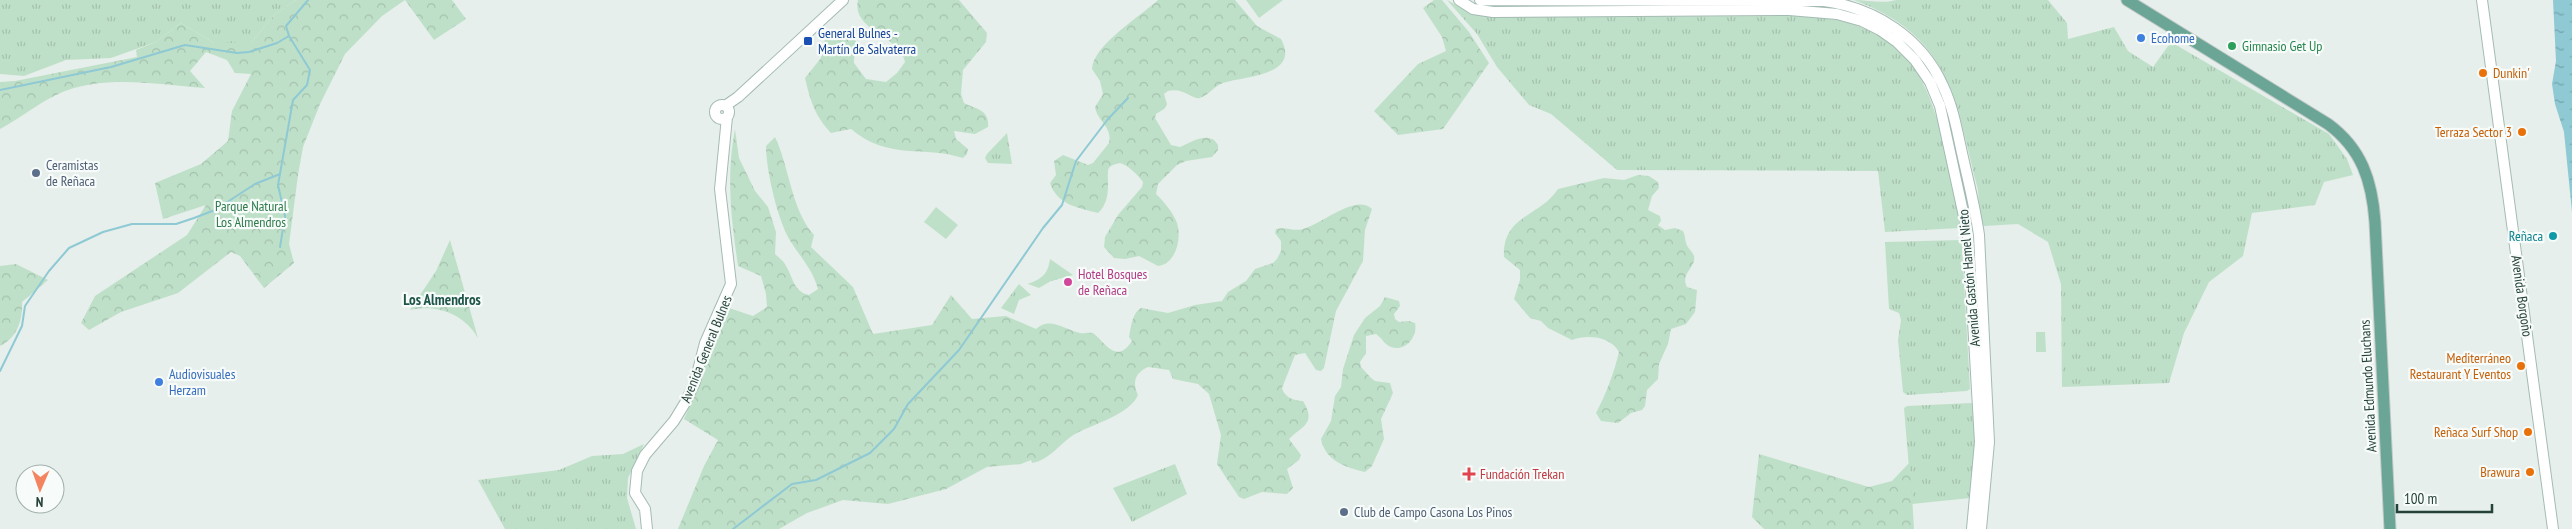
<svg xmlns="http://www.w3.org/2000/svg" width="2572" height="529" font-family="'PT Sans Narrow',sans-serif">
  <style>
    .grass { fill: url(#grass-tufts) }
    .forest { fill: url(#forest-crowns) }
    .pitch { fill: #bfe0c8 }
    .water { fill: url(#water-ripples) }
    .lines { fill: none; stroke-linecap: round; stroke-linejoin: round }
    .stream { stroke: #8ec9d4; stroke-width: 2 }
    .secondary-casing { stroke: #a4bbb3; stroke-width: 12 }
    .primary-casing { stroke: #c2cac8; stroke-width: 13 }
    .secondary { stroke: #fff; stroke-width: 10 }
    .primary { stroke: #6aa596; stroke-width: 11 }
    .shop-dot { fill: #3f7fe0; stroke: #f7fbf9; stroke-width: 2 }
    .transit-dot { fill: #1a4fb4; stroke: #f7fbf9; stroke-width: 2 }
    .leisure-dot { fill: #2e9e5b; stroke: #f7fbf9; stroke-width: 2 }
    .food-dot { fill: #e8710a; stroke: #f7fbf9; stroke-width: 2 }
    .service-dot { fill: #5c6f8a; stroke: #f7fbf9; stroke-width: 2 }
    .culture-dot { fill: #0f9aa8; stroke: #f7fbf9; stroke-width: 2 }
    .hotel-dot { fill: #d1479c; stroke: #f7fbf9; stroke-width: 2 }
    .health-dot { fill: #e0444e; stroke: #f7fbf9; stroke-width: 2 }
    .labels { text-anchor: middle; dominant-baseline: central; stroke-width: 4.5; stroke-linejoin: round; paint-order: stroke }
    .transit-label { font-size: 14px; fill: #164399; stroke: #f7fbf9; text-anchor: start }
    .shop-label { font-size: 14px; fill: #366cbe; stroke: #f7fbf9; text-anchor: start }
    .leisure-label { font-size: 14px; fill: #27864d; stroke: #f7fbf9; text-anchor: start }
    .food-label { font-size: 14px; fill: #c56008; stroke: #f7fbf9; text-anchor: end }
    .service-label { font-size: 14px; fill: #4e5e75; stroke: #f7fbf9; text-anchor: start }
    .park-label { font-size: 14px; fill: #2d7a4b; stroke: #f7fbf9 }
    .culture-label { font-size: 14px; fill: #0d838f; stroke: #f7fbf9; text-anchor: end }
    .hotel-label { font-size: 14px; fill: #b23c85; stroke: #f7fbf9; text-anchor: start }
    .street-label { font-size: 14px; fill: #24423a; stroke: #f7fbf9 }
    .health-label { font-size: 14px; fill: #be3a42; stroke: #f7fbf9; text-anchor: start }
    .neighbourhood-label { font-size: 15px; font-weight: bold; fill: #1f5548; stroke: #f7fbf9 }
  </style>
  <defs>
    <pattern id="grass-tufts" width="24" height="20" patternUnits="userSpaceOnUse" patternTransform="scale(1.25)"><rect width="24" height="20" fill="#bfe0c8"/><path d="M3 7l-1-3M5 7V3M7 7l1-3M15 17l-1-3M17 17v-4M19 17l1-3" fill="none" stroke="#a4c1ad"/></pattern>
    <pattern id="forest-crowns" width="20" height="18" patternUnits="userSpaceOnUse" patternTransform="scale(1.25)"><rect width="20" height="18" fill="#bfe0c8"/><path d="M2 6a3 3 0 1 1 6 0M12 15a3 3 0 1 1 6 0" fill="none" stroke="#a4c1ad"/></pattern>
    <pattern id="water-ripples" width="26" height="14" patternUnits="userSpaceOnUse" patternTransform="scale(1.25)"><rect width="26" height="14" fill="#8ec9d4"/><path d="M2 4q2-2 4 0t4 0M15 11q2-2 4 0t4 0" fill="none" stroke="#74a5ad"/></pattern>
  </defs>
  <rect width="100%" height="100%" fill="#e6efeb"/>
  <path class="grass" d="M0,0H296L275,14L251,43H214L181,23L156,42L111,58L66,60L24,76L0,74Z
    M1447,0L1471,13L1504,17L1811,16C1912,26 1932,84 1950,172C1953,185 1963,216 1960,228L1885,232L1878,171L1617,170L1551,114L1529,105L1497,67L1477,34Z
    M1854,0C1868,0 1883,4 1896,0H2048L2067,23L2068,39L2114,27L2128,51L2153,67L2171,42L2329,134L2347,159L2353,175L2324,182L2315,205L2252,213L2243,256L2209,282L2184,333L2169,383L2062,387L2061,284L2048,242L2018,224L1984,226C1977,217 1980,197 1977,186C1955,98 1950,36 1854,0Z
    M1806,4C1945,15 1949,112 1973,224L1972,225C1964,210 1964,186 1960,169C1954,143 1950,116 1940,92C1917,37 1863,9 1806,6L1575,7V5Z
    M1007,133L1012,164L988,163L985,158L987,154Z
    M1960,240L1962,244L1970,389L1967,391L1907,395L1903,392L1898,340L1901,320L1899,313L1889,309L1885,242Z
    M1050,259L1073,275L1051,281L1039,288L1028,284C1042,279 1048,274 1050,259Z
    M1019,284L1031,295L1019,300L1014,314L1001,308Z
    M1971,403L1973,404L1975,456L1970,498L1912,504L1904,408L1907,406Z
    M644,444L628,478L627,498L636,529H505L478,480L559,470L592,456L623,454Z
    M1175,464L1187,494L1132,522L1113,488Z"/>
  <path class="forest" d="M296,0H452L466,19L434,40L405,0L382,16L345,54L320,104L303,147L298,175L289,244L294,263L264,288L240,256L231,252L178,293L121,312L89,330L81,323L95,296L187,235L206,205L163,219L155,183L201,164L228,141L232,111L251,74L235,73L227,60L206,52L190,71L205,88C162,85 117,76 74,88C46,96 25,116 0,129V82L15,81L137,57L136,50L156,42L181,23L214,43H251L275,14Z
    M858,0H959L987,33L986,42L963,70L961,94L964,103C976,109 990,110 988,127L975,134L954,131L956,139L968,149L967,154L963,158C923,145 889,161 851,129L831,133C815,116 810,100 805,78L821,58L824,41L845,29C863,42 854,46 854,63L866,79L886,82L897,73L905,62C901,36 851,31 858,0Z
    M1158,0H1235L1257,26L1281,39C1301,76 1244,76 1223,83C1214,86 1209,95 1200,98C1193,100 1183,87 1168,91L1164,94L1167,104L1164,109L1156,114L1155,118L1171,145L1180,147C1191,142 1210,130 1218,145V150L1212,157L1186,161L1177,165L1158,184L1156,194C1164,202 1173,212 1177,223C1182,238 1176,264 1158,266L1139,256L1125,259L1114,258L1104,247L1105,237L1118,215L1142,187L1143,182C1137,174 1129,166 1120,163C1116,164 1111,165 1109,168C1105,173 1114,199 1098,213C1079,208 1057,205 1050,183L1056,175L1054,161L1063,155L1088,165L1093,163L1109,143C1113,127 1097,121 1095,107L1103,94L1100,81L1092,69C1093,45 1141,16 1158,0Z
    M1434,0H1442L1469,32L1489,63L1443,129L1398,135L1374,111L1418,64L1446,51L1442,37L1423,8Z
    M735,129L739,158L755,191L768,207L776,232L775,254C779,258 784,261 786,266C794,279 793,291 809,295L818,289C813,270 801,258 791,242C778,222 766,170 766,146L775,137C790,169 791,209 814,235L811,247L853,287L873,334L932,325L951,295L972,319L1006,316L1036,329C1050,316 1065,330 1080,333C1084,334 1088,332 1093,333C1106,343 1116,365 1132,341L1129,337C1131,327 1132,313 1141,308L1168,313L1195,305L1222,301L1228,292L1246,281L1255,269L1273,263L1277,259L1281,251V241L1275,233L1276,229C1285,226 1294,232 1303,229C1322,224 1356,193 1372,209L1365,230L1363,261L1336,311L1324,368L1321,371L1316,370L1305,353L1295,355L1282,388C1284,397 1294,401 1303,401C1317,424 1302,426 1289,439L1301,455L1299,460L1287,469L1293,488L1287,494L1262,492L1244,499L1239,497L1217,464L1221,435L1209,394L1198,384L1173,379L1169,370L1148,367C1135,373 1132,382 1138,395C1130,414 1094,424 1077,433C1061,441 1051,460 1032,463L1031,460L1021,464L987,467L946,489L888,504L843,500L807,513L779,529H678L704,466L718,440L684,419L696,392L714,333L729,308L753,316L767,307L766,294L761,276L738,266C731,216 726,179 735,129Z
    M1638,175L1649,176L1658,182L1659,188L1652,196L1648,210L1660,216L1661,221L1658,225L1665,230L1675,228L1683,231C1685,235 1685,239 1686,243C1688,250 1696,253 1694,261C1691,271 1681,275 1687,287L1697,290L1695,312L1686,324L1671,329L1668,344L1659,364L1658,379L1647,390L1645,406L1642,410L1631,413L1618,423L1601,421L1596,413C1606,394 1614,373 1619,352C1611,336 1586,334 1572,340L1548,328L1541,321L1530,318L1514,299L1520,280V270L1504,257C1502,215 1540,217 1558,189L1604,178L1624,180Z
    M450,240L478,338C464,314 437,304 410,310L436,271Z
    M16,264L48,280L22,302C23,320 17,338 0,346V266Z
    M1385,297L1399,301L1400,306L1394,314L1395,319L1399,322L1409,321L1415,323C1418,336 1406,352 1391,347C1385,345 1382,338 1376,334L1366,336V353L1360,362L1361,367L1371,378L1375,381L1390,383L1393,393L1381,419L1384,439L1372,466L1365,472C1347,468 1325,461 1321,439L1331,421L1335,396L1341,387L1343,369L1354,335L1365,318L1380,306Z
    M1759,454L1869,487L1892,481L1910,462L1914,529H1764L1752,517Z"/>
  <path class="pitch" d="M1246,0H1283L1259,18Z
    M936,207L958,225L946,239L924,222Z
    M2036,332H2045L2046,352H2036Z"/>
  <path class="water" d="M2553,0H2572V212L2564,132L2555,104L2552,84L2556,61Z"/>
  <g class="lines">
    <path class="stream" d="M0,90L111,67L185,45L237,53L249,52L277,43L289,36
      M280,247L285,216L278,185L293,100L307,85L310,70L289,36L286,26L308,0
      M0,371L22,326L25,306L49,271L69,248L103,232L132,224H176L194,218L215,210L255,184L280,174
      M733,529L792,484L816,480L870,453L894,429L908,404L959,350L1043,228L1062,205L1076,161L1108,119L1128,98"/>
    <defs>
      <path id="secondary" d="M1459,0L1473,9L1493,12L1789,10L1837,14L1862,21L1880,30L1897,42L1915,60L1930,82L1940,106L1968,235L1980,442L1972,529
        M1480,0L1824,1C1875,8 1922,38 1943,86C1953,107 1957,130 1962,153C1968,180 1975,207 1979,235L1989,442L1981,529
        M2482,0L2553,529
        M715 112a7 7 0 1 1 14 0a7 7 0 1 1-14 0Z
        M725,106L738,97L843,0
        M647,529L645,509L635,493L637,471L645,455L674,421L685,403L695,382L705,343L731,284L720,189L727,117"/>
      <path id="primary" d="M2127,0L2328,124C2362,149 2372,181 2375,222L2390,529"/>
    </defs>
    <use href="#secondary" class="secondary-casing"/>
    <use href="#primary" class="primary-casing"/>
    <use href="#secondary" class="secondary"/>
    <use href="#primary" class="primary"/>
  </g>
  <g class="shop-dot">
    <circle cx="2141" cy="38" r="5"/>
    <circle cx="159" cy="382" r="5"/>
  </g>
  <rect class="transit-dot" x="803" y="36" width="10" height="10" rx="2.5"/>
  <circle class="leisure-dot" cx="2232" cy="46" r="5"/>
  <g class="food-dot">
    <circle cx="2483" cy="73" r="5"/>
    <circle cx="2522" cy="132" r="5"/>
    <circle cx="2521" cy="366" r="5"/>
    <circle cx="2528" cy="432" r="5"/>
    <circle cx="2530" cy="472" r="5"/>
  </g>
  <g class="service-dot">
    <circle cx="36" cy="173" r="5"/>
    <circle cx="1344" cy="512" r="5"/>
  </g>
  <circle class="culture-dot" cx="2553" cy="236" r="5"/>
  <circle class="hotel-dot" cx="1068" cy="282" r="5"/>
  <path class="health-dot" d="M1466.5 466.5h5v5h5v5h-5v5h-5v-5h-5v-5h5z"/>
  <g class="labels">
    <g class="transit-label">
      <text x="818" y="33">General Bulnes -<tspan x="818" dy="16">Martín de Salvaterra</tspan></text>
    </g>
    <g class="shop-label">
      <text x="2151" y="38">Ecohome</text>
      <text x="169" y="374">Audiovisuales<tspan x="169" dy="16">Herzam</tspan></text>
    </g>
    <g class="leisure-label">
      <text x="2242" y="46">Gimnasio Get Up</text>
    </g>
    <g class="food-label">
      <text x="2493" y="73" text-anchor="start">Dunkin'</text>
      <text x="2512" y="132">Terraza Sector 3</text>
      <text x="2511" y="358">Mediterráneo<tspan x="2511" dy="16">Restaurant Y Eventos</tspan></text>
      <text x="2518" y="432">Reñaca Surf Shop</text>
      <text x="2520" y="472">Brawura</text>
    </g>
    <g class="service-label">
      <text x="46" y="165">Ceramistas<tspan x="46" dy="16">de Reñaca</tspan></text>
      <text x="1354" y="512">Club de Campo Casona Los Pinos</text>
    </g>
    <g class="park-label">
      <text x="251" y="206">Parque Natural<tspan x="251" dy="16">Los Almendros</tspan></text>
    </g>
    <g class="culture-label">
      <text x="2543" y="236">Reñaca</text>
    </g>
    <g class="hotel-label">
      <text x="1078" y="274">Hotel Bosques<tspan x="1078" dy="16">de Reñaca</tspan></text>
    </g>
    <g class="street-label">
      <text transform="translate(1969 278) rotate(-95)">Avenida Gastón Hamel Nieto</text>
      <text transform="translate(2522 296) rotate(82)">Avenida Borgoño</text>
      <text transform="translate(706 349) rotate(-68)">Avenida General Bulnes</text>
      <text transform="translate(2368 386) rotate(-93)">Avenida Edmundo Eluchans</text>
    </g>
    <g class="health-label">
      <text x="1480" y="474">Fundación Trekan</text>
    </g>
    <g class="neighbourhood-label">
      <text x="442" y="299">Los Almendros</text>
    </g>
  </g>
  <g transform="translate(40 489) rotate(182)"><circle r="24" fill="#f7fbf9" stroke="#a3b1ad"/>
  <path d="M0-4L9 19L0 12L-9 19Z" fill="#f4845f"/>
  <text y="-8" font-size="14" font-weight="bold" text-anchor="middle" fill="#24423a">N</text>
  </g>
  <path d="M2397 504v8h95v-8" fill="none" stroke="#24423a" stroke-width="2.5"/>
  <text x="2404" y="504" font-size="15" fill="#24423a" stroke="#f7fbf9" stroke-width="4" paint-order="stroke">100 m</text>
</svg>
